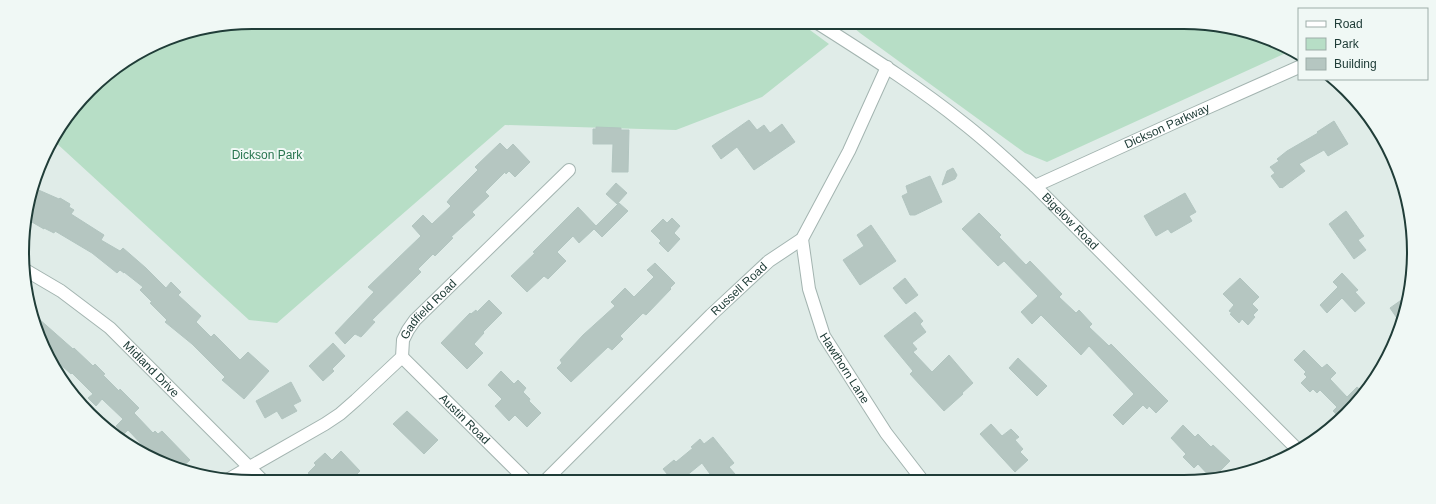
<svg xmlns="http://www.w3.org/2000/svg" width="1436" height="504" font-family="Helvetica,sans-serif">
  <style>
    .green { fill: #b7dec6 }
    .building { fill: #b5c6c1; stroke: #b2c5c0 }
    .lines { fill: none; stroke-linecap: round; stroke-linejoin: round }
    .street-casing { stroke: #a3b4b0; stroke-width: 14 }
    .street { stroke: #fff; stroke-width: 12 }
    .labels { text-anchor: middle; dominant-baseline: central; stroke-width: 4; stroke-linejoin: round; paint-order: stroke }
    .street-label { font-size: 12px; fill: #203d38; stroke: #f0f8f5 }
    .park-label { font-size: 12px; fill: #28754f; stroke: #f0f8f5 }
    .rim { fill: none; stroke: #203d38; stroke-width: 2 }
  </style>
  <rect width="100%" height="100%" fill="#e0ece8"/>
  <path class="green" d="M252,22H799L829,44L762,97L676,130L505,125L277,323L249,320L53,140L100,79L164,39Z
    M847,22H1184L1243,30L1288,52L1047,162L1025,153L860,33Z"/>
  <path class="building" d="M749,120L757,130L764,125L770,133L782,124L795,142L754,170L737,147L721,159L712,146Z
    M1334,121L1348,144L1328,156L1324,150L1299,164L1305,171L1282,188L1281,187L1280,188L1271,176L1275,173L1270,167L1279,161L1277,159L1287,151L1318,133L1317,132Z
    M596,127L621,128V130H629L628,172H612L613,144H593V129H596Z
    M500,143L507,150L513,144L530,162L515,177L509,171L506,174L505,172L485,192L489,196L472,212L475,215L451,237L453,238L435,256L433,254L418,269L421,272L372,320L375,322L361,337L355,334L345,344L335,333L374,292L368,287L421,236L412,226L423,215L432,224L451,206L447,202L451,197L478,170L475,167Z
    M953,168L957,175L955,179L942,185L947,171Z
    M930,176L942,202L915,215H910L902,196L908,193L906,186Z
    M616,183L627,193L617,204L606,194Z
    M34,188L59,199L60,198L70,204L69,207L74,210L71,214L104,235L101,240L120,251L123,248L146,268L166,288L171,282L181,292L178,295L201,316L196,322L211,337L214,334L240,360L248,352L269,371L244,399L222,380L225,377L192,344L165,322L167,320L150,303L152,302L140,290L143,287L124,272V273L120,270L117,273L92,253L55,231L54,233L44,228V229L25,218Z
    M1185,193L1196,212L1189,216L1192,221L1171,233L1168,229L1156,236L1144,216Z
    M619,203L628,211L602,237L594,229L579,243L573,236L557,252L566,261L548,279L544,276L527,292L511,276L535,253L533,252L578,207L596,226Z
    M1346,211L1364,236L1358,240L1366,250L1354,259L1329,224Z
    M979,213L1001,235L999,237L1026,265L1030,261L1062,294L1059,297L1076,313L1079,310L1092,324L1089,327L1109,346L1111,344L1168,401L1156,413L1149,406L1147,409L1143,405L1123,425L1113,415L1134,394L1089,346L1081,355L1041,315L1032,324L1021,312L1038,296L1004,261L998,266L962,229Z
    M672,218L680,226L674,233L680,239L668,252L659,243L661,241L651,231L663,219L667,223Z
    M871,225L896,261L860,285L843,260L864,246L857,235Z
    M655,263L675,283L670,288L671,289L646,315L643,313L620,336L623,339L612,350L608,347L571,382L557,368L562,363L560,360L583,335L615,306L611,302L625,288L634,297L654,277L647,270Z
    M1342,273L1358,290L1355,292L1365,303L1355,312L1342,298L1327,313L1320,305L1338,287L1333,282Z
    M905,278L918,295L906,304L893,288Z
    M1240,278L1259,297L1252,304L1258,310L1253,315L1255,317L1248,325L1242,319L1239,323L1230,314L1232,313L1229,311L1234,305L1223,294Z
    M1407,296L1406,311L1401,324L1390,308Z
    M489,300L502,313L483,332L484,333L474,344L483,353L467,369L441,343L470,313L471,314L476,310L477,312Z
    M30,311L73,349L74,348L93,366L95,364L105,374L103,375L119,391L120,389L139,408L134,413L153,433L155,431L158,434L162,431L190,460L180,469L143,452L146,449L128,430L124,434L116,426L123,419L102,399L96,406L88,398L93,394L72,373L71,374L61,365L56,370Z
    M915,312L923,321L920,324L926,332L912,343L917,349L913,352L932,372L949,355L973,383L962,393L963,394L944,411L910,374L913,371L884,336Z
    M333,343L345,356L332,369L334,371L323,381L309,366Z
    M1304,350L1322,368L1327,364L1336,373L1330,379L1347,397L1357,387L1363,392L1341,419L1333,411L1337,407L1320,390L1317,393L1313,389L1310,392L1301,383L1307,377L1304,374L1306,372L1294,360Z
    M1018,358L1047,386L1037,396L1009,368Z
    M501,371L514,384L518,380L526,388L523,392L530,399L529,401L541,413L527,427L515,415L509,421L495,406L502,399L488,385Z
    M291,382L301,401L293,405L297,411L282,419L277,411L265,418L256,401Z
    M407,411L438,440L424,454L393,424Z
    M991,424L1002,436L1011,429L1019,437L1015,440L1023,449L1020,452L1028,460L1015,472L980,434Z
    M1183,425L1195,437L1198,434L1211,447L1213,445L1230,461L1212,479L1198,464L1194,468L1183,457L1186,454L1171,438Z
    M713,437L734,463L729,467L741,481H725L720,475L716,478L713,474H710L702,463L680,481H673L663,469L674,460L676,462L693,448L691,447L700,439L704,444Z
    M341,451L360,471L349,482H317L308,473L316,465L314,463L325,453L332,460Z"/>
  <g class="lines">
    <defs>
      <g id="street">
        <path id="s1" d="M816,22C866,54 916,85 962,122C988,142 1011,164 1035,186L1298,450"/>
        <path id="s2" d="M1035,186L1191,115L1299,67"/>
        <path id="s3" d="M802,239L809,289L824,336L886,433L923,481"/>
        <path id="s4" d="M27,271L61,291L110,328L264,482"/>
        <path id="s5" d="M402,357L527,481"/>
        <path id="s6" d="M229,479L325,424L340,414L356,400L402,357L403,340L408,330L415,320L569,170"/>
        <path id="s7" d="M545,481L711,315L769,261L802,239L849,151L887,67"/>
      </g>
    </defs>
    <use href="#street" class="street-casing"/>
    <use href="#street" class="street"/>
  </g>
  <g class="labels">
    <g class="street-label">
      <text stroke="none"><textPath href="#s2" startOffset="145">Dickson Parkway</textPath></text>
      <text stroke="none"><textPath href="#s1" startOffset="324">Bigelow Road</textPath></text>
      <text stroke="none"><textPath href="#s7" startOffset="273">Russell Road</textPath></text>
      <text stroke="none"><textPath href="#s6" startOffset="270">Gadfield Road</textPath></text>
      <text stroke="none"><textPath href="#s3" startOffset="138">Hawthorn Lane</textPath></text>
      <text stroke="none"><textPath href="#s4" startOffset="159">Midland Drive</textPath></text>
      <text stroke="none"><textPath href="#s5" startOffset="88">Austin Road</textPath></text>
    </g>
    <g class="park-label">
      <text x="267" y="155">Dickson Park</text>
    </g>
  </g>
  <path d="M0 0H1436V504H0ZM252 29H1184A223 223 0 0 1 1407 252V252A223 223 0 0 1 1184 475H252A223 223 0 0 1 29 252V252A223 223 0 0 1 252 29Z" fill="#f0f8f5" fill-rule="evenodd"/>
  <path class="rim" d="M252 29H1184A223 223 0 0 1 1407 252V252A223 223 0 0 1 1184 475H252A223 223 0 0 1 29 252V252A223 223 0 0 1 252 29Z"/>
  <rect x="1298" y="8" width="130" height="72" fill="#f0f8f5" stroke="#9dada9"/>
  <rect x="1306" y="21" width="20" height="6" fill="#ffffff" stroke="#9dada9"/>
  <text x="1334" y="28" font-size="12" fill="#203d38">Road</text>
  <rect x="1306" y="38" width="20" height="12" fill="#b7dec6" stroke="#9dada9"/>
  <text x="1334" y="48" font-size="12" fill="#203d38">Park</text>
  <rect x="1306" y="58" width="20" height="12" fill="#b5c6c1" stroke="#9dada9"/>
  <text x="1334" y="68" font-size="12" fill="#203d38">Building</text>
</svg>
